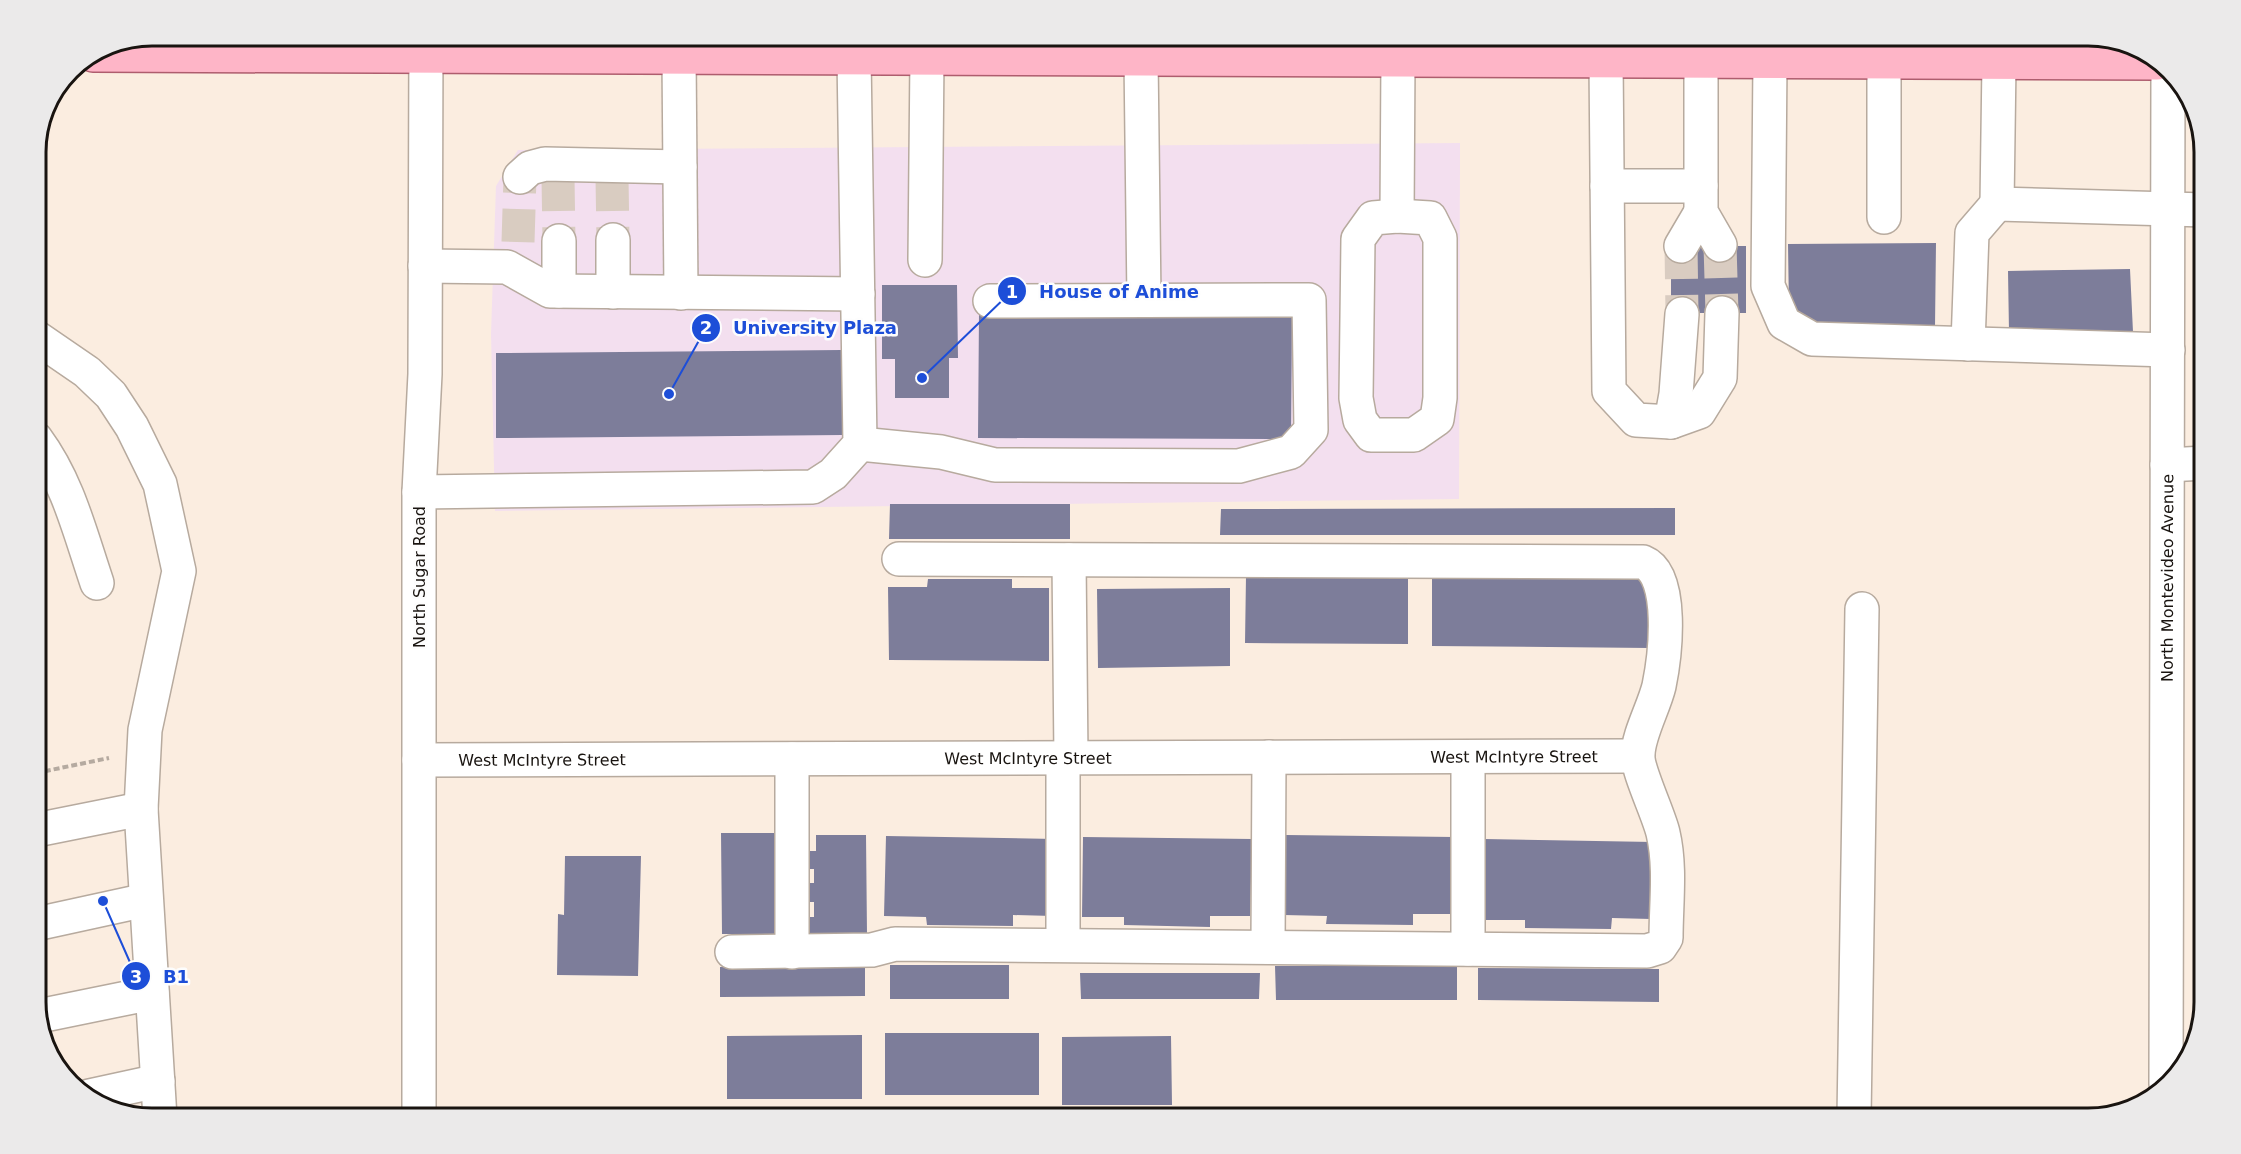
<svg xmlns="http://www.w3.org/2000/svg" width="2241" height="1154" font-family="'DejaVu Sans',sans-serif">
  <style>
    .commercial { fill: #f3dfef }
    .building { fill: #7d7d9a }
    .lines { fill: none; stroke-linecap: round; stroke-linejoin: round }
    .minor-tunnel { stroke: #d9ccc1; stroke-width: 33; stroke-dasharray: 33 16; stroke-linecap: butt }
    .minor-casing { stroke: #b7aa9e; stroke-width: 36 }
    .major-casing { stroke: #ae5d6e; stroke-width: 36 }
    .path { stroke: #b5aaa0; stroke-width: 4; stroke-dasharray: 6 3; stroke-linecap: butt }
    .minor { stroke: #fff; stroke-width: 33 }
    .major { stroke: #feb5c7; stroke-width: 33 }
    .labels { text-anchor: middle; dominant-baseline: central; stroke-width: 5; stroke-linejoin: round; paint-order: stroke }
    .street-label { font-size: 16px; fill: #191410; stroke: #fdfdfd }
    .rim { fill: none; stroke: #191410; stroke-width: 3 }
    .leader { fill: none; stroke: #1d4ed8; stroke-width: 2 }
    .callout-dot { fill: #1d4ed8; stroke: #fdfdfd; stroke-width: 2 }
    .mark-label { font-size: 18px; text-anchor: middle; font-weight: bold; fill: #fff }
    .callout-label { font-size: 18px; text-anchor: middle; font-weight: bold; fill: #1d4ed8; stroke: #fdfdfd; stroke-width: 5; stroke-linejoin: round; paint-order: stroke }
  </style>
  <rect width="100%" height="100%" fill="#fbede0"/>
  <path class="commercial" d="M1460,143L1459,499L495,511L491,334L496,186L518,150Z"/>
  <path class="building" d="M1936,243L1935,327L1809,328L1789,309L1788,244Z
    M1671,246H1746V313H1671Z
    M2130,269L2133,332H2009L2008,271Z
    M882,285H957L958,358H949V398H895V359H882Z
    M979,313L1292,314L1291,439L978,438Z
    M842,350V435L496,438V353Z
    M890,504H1070V539H889Z
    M1675,508V535H1220L1221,509Z
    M1246,576L1408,577V644L1245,643Z
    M1432,576L1650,577V648L1432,646Z
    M928,579H1012V588H1049V661L889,660L888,587H927Z
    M1230,588V666L1098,668L1097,589Z
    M721,833H781L783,917H775L776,934H722Z
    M816,835H866L867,934L805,935L806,917H814V902H806V883H814V869H806V851H816Z
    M1286,835L1454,837L1453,914H1413V925L1326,924L1327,916L1284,915Z
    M886,836L1055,839L1053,916L1013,915V926L927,925L926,917L884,916Z
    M1083,837L1252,839L1250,916H1210V927L1124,925V917H1082Z
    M1484,839L1653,842L1651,919L1612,918L1611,929L1525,928V920H1483Z
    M565,856H641L638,976L557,975L558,914L564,915Z
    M890,965H1009V999H890Z
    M1275,966H1457V1000H1276Z
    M720,967H865V996L720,997Z
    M1478,968L1659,969V1002L1478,1000Z
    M1080,973H1260L1259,999H1081Z
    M885,1033H1039V1095H885Z
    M862,1035V1099H727V1036Z
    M1171,1036L1172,1105H1062V1037Z"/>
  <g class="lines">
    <path class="minor-tunnel" d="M558,178L559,241
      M612,178L613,240
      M518,242L520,177
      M1720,245L1722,313
      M1681,246L1682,314"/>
    <defs>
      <g id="minor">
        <path d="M679,56L681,293"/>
        <path d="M1141,58L1144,300"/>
        <path d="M1606,60L1609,391L1636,420L1671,422L1699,412L1720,378L1722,313"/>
        <path d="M1701,61V212L1720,245"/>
        <path d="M1770,61L1768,286L1784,323L1812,339L2168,350"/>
        <path d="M1999,63L1997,204L2205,210"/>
        <path d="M520,177L530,168L545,164L680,167"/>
        <path d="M1607,186H1701"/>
        <path d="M1397,216L1430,218L1440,238V398L1437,419L1414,435H1371L1360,420L1356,398L1358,239L1373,218Z"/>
        <path d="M1397,216L1398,59"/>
        <path d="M1884,217V62"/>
        <path d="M559,241V291"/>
        <path d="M1681,246L1701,212"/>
        <path d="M925,260L927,57"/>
        <path d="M425,266L507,267L550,291L858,294"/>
        <path d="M613,292V240"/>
        <path d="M36,337L87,372L111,395L132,427L160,484L179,571L145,730L141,809L160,1118"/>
        <path d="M1968,344L1972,233L1997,204"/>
        <path d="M1671,422L1676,394L1682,314"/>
        <path d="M36,439C68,482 80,533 97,583"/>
        <path d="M860,444L941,452L995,465L1239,466L1291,452L1311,430L1309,300L990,301"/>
        <path d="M2167,465L2205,463"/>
        <path d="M419,492L813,487L833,474L860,444L854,57"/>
        <path d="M1069,560L1071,758"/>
        <path d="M1468,757V949"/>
        <path d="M792,759V952"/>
        <path id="s1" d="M419,760L1637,756"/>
        <path d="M36,830L141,809"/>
        <path d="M36,924L146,900"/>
        <path d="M1063,945V758"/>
        <path d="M1268,947L1269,757"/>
        <path d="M732,952L872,950L895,944L1647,951L1660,947L1666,938C1666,904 1671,867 1663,833C1659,815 1637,770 1638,755C1638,735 1654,707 1659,686C1665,657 1675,575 1643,562L899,559"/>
        <path d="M39,1016L152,993"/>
        <path id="s2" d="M2166,1084L2168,73"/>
        <path d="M89,1096L158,1081"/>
        <path d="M419,1118V492L425,374L426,36"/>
        <path d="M1854,1118L1862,609"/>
      </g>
      <path id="major" d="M93,55L2157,63"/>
    </defs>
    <use href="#minor" class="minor-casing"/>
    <use href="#major" class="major-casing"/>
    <path class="path" d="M36,773L109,758"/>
    <use href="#minor" class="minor"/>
    <use href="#major" class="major"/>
  </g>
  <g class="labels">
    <g class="street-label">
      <text transform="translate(419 577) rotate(-90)">North Sugar Road</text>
      <text stroke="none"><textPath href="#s2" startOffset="506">North Montevideo Avenue</textPath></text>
      <text stroke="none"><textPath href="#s1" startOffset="1095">West McIntyre Street</textPath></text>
      <text stroke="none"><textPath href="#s1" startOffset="609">West McIntyre Street</textPath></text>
      <text stroke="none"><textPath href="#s1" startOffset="123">West McIntyre Street</textPath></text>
    </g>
  </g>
  <path d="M0 0H2241V1154H0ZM152 46H2088A106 106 0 0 1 2194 152V1002A106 106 0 0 1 2088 1108H152A106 106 0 0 1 46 1002V152A106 106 0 0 1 152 46Z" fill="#ebeaea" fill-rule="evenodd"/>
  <path class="rim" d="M152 46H2088A106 106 0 0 1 2194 152V1002A106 106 0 0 1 2088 1108H152A106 106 0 0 1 46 1002V152A106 106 0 0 1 152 46Z"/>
  <path class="leader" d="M922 378L1012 291M669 394L706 328M103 901L136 976"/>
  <g class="callout-dot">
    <circle cx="922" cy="378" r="6"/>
    <circle cx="669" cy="394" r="6"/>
    <circle cx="103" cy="901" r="6"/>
    <circle cx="1012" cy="291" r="15"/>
    <circle cx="706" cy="328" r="15"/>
    <circle cx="136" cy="976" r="15"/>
  </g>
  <g class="mark-label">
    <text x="1012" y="298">1</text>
    <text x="706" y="334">2</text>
    <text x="136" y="983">3</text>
  </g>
  <g class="callout-label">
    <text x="1119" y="298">House of Anime</text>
    <text x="815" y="334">University Plaza</text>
    <text x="176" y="983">B1</text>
  </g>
</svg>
